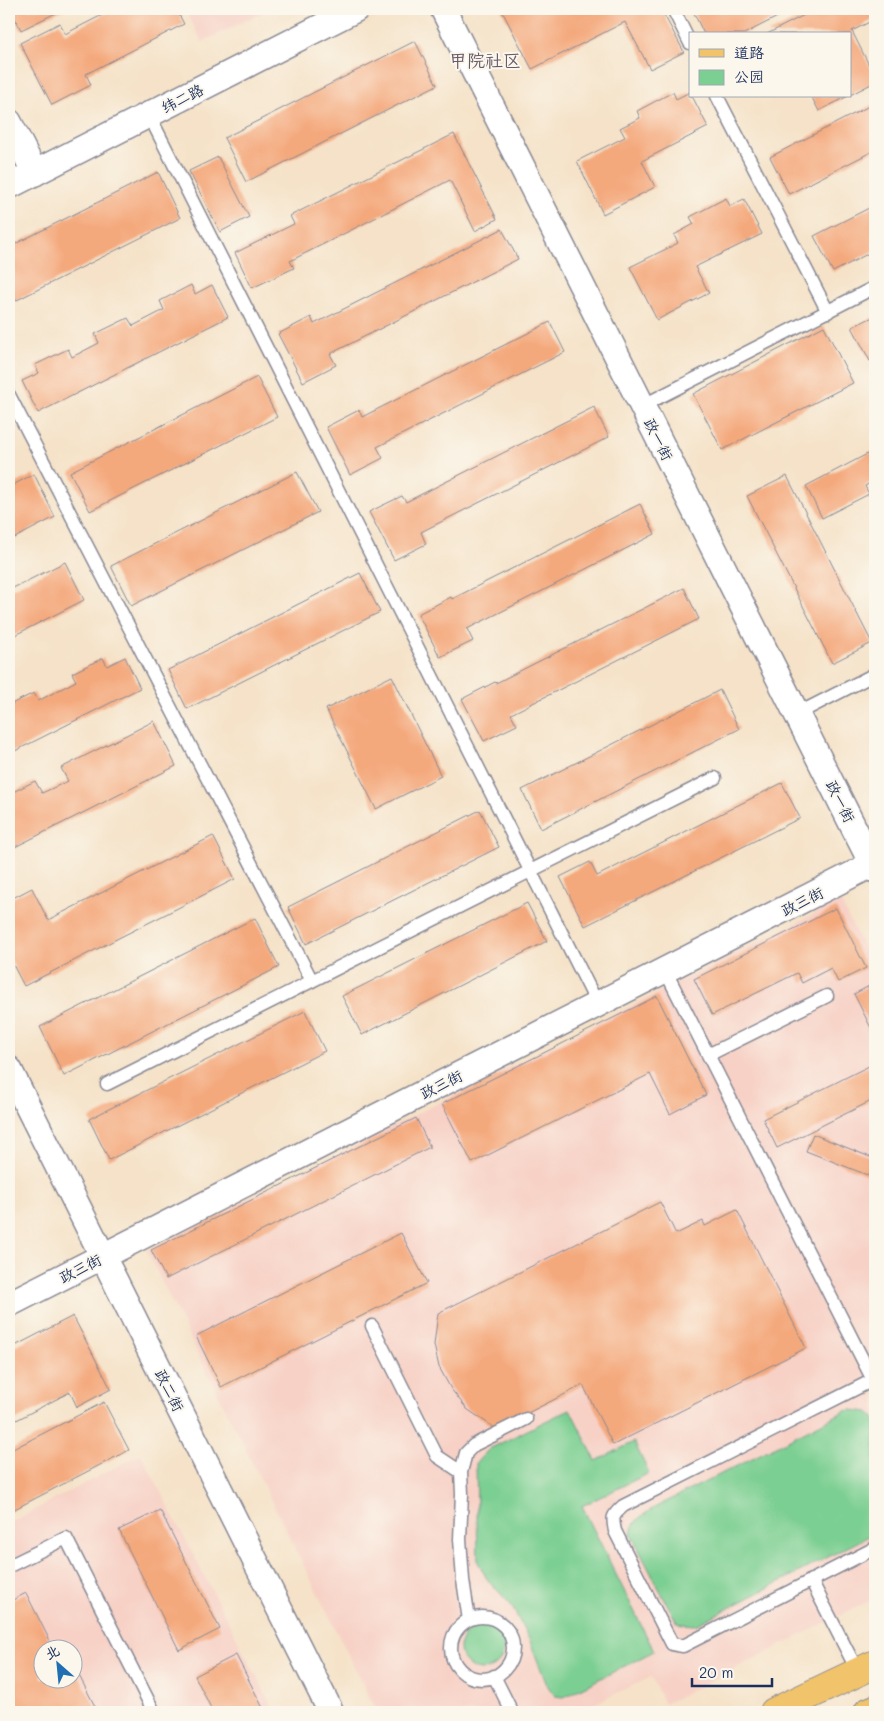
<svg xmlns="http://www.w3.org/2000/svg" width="884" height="1721" font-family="Mali,'LXGW WenKai TC',sans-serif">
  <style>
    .built { fill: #f7d1c6; fill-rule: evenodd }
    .green { fill: #7ccf92; stroke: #4c7f78 }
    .building { fill: #f4a97d }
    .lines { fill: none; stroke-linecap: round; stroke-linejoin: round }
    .service-casing { stroke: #888893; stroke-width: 15 }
    .minor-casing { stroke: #888893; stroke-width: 28 }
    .primary-casing { stroke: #888893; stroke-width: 30 }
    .service { stroke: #fff; stroke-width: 12 }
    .minor { stroke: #fff; stroke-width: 25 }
    .primary { stroke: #f1c36a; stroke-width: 28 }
    .labels { text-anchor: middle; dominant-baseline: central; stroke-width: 4; stroke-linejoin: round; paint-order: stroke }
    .street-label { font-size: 15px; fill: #1b2f5e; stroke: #fbf7ec }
    .quarter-label { font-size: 18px; fill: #675a69; stroke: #fbf7ec }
  </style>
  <rect width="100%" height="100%" fill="#fbf7ec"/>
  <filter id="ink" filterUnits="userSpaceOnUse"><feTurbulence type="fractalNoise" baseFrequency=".02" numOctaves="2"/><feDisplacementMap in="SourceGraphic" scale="10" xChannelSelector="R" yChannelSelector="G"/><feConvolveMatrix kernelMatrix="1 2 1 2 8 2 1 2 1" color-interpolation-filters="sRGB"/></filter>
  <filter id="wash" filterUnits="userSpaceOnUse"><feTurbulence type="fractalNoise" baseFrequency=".0096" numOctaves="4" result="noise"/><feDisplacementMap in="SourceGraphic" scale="20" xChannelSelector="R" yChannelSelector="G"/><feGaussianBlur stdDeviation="1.12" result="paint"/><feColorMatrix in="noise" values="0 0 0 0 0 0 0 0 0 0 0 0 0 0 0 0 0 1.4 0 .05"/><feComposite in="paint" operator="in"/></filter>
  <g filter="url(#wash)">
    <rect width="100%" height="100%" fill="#f5e2c8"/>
    <path class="built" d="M185,9H269L202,42Z
      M840,901L875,971V1598L664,1704L651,1677L577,1712H377L146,1250Z
      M141,1454L275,1712H9V1523ZM42,1648H72V1678H42Z"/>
    <path class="green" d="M570,1409L596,1461L634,1442L649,1473L582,1506L654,1651L564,1697L555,1696L547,1685L529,1639L511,1605L487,1579L478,1562L476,1463L489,1449Z
      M851,1410L869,1412L875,1419V1533L696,1625L682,1624L676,1621L631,1535C632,1520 642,1516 654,1508L845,1411Z
      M460 1648a22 22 0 1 1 44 0a22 22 0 1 1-44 0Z"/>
    <g id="blocks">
      <path class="building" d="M10,9H64L21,30Z
        M114,9H176L184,24L86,74L91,85L52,105L20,43L60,23L65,34Z
        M501,9H661L684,52L650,69L625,22L532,69Z
        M692,9H793L744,34H704Z
        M816,9H875V19L852,31L875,77V82L850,95V34H767Z
        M415,41L437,85L246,182L224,138Z
        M673,92L676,99L690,92V96H692L708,127L642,161L655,187L603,214L577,161L625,137L620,128L640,118L637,111Z
        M811,96H848L819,111Z
        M875,103V150L789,194L770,157Z
        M454,134L497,219L475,231L450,180L290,261L294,268L252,288L235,253L294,224L290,216Z
        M218,157L249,217L220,232L189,171Z
        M158,172L180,218L9,304V247Z
        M726,198L730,206L744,199L762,234L695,267L709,293L657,320L630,267L678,243L674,235L694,224L690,217Z
        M875,205V250L833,272L814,236Z
        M502,229L518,259L330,354L336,365L303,382L278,334L311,317L314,324Z
        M191,285L195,294L212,285L228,317L38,413L22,381L39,373L35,365L68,349L72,357L99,343L95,334L128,318L133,326L164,310L160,301Z
        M875,316V358L870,361L852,327Z
        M550,322L565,352L377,447L383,458L350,475L326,427L359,410L362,417Z
        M824,326L853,383L722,450L693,394Z
        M257,377L277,417L90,511L70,472Z
        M594,407L609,437L421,532L426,544L394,560L369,512L402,496L406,502Z
        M875,450V480L865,486L869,494L822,518L806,486Z
        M297,472L318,512L131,606L111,566Z
        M34,474L55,517L9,541V487Z
        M787,476L872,643L832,663L747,496Z
        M640,504L655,534L467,629L473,641L440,657L418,614L451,597L452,599Z
        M65,562L84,600L9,638V590Z
        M360,573L380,612L187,709L168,670Z
        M684,588L699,619L511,714L517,725L484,741L462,699L495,682L496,683Z
        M125,657L140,688L9,754V705L34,693L38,701L76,681L72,673L103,658L107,666Z
        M392,676L441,776L376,809L326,709Z
        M720,690L739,729L541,829L522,790Z
        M154,721L176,766L9,850V794L35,781L42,793L68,781L61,768Z
        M782,783L800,818L585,926L560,877L590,862L597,876Z
        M480,810L499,847L306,944L288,907Z
        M213,836L235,879L24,986L9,957V900L32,888L48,920Z
        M527,903L547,941L362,1035L342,996Z
        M836,908L866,968L838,982L831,968L802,983L797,973L712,1015L694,979Z
        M255,918L279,967L64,1076L40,1027Z
        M875,983V1036L854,994Z
        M657,996L706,1095L670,1114L650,1074L472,1163L442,1104Z
        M305,1011L325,1051L109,1160L89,1119Z
        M871,1065L875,1073V1099L777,1148L763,1119Z
        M416,1118L430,1147L166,1279L151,1250Z
        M813,1134L875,1159V1178L806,1151Z
        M660,1202L676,1234L703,1221L705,1226L737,1210L806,1348L613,1445L583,1385L496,1429L467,1409L451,1389L439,1367L434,1345L438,1313Z
        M401,1233L427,1283L221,1387L196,1336Z
        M73,1316L111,1389L77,1407L70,1392L9,1424V1349Z
        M104,1402L129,1450L9,1512V1451Z
        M160,1510L220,1629L179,1650L119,1530Z
        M26,1593L53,1647L63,1642L66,1648H42V1678H72V1662L98,1712H9V1602Z
        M236,1655L265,1712H213L195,1676Z"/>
    </g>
  </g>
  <g filter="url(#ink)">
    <use href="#blocks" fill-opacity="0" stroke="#888893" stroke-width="1"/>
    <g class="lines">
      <defs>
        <path id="service" d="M673,9L690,43
          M717,96L828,312
          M149,115L598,1005
          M9,395L312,981
          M642,406L875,287
          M797,714L875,674
          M665,970L875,1384
          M708,1055L827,996
          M107,1084L715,778
          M372,1326L437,1456L461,1472
          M873,1380L623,1506C612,1516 612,1517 615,1531L672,1644L683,1646L875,1548
          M9,1566L66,1538L154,1712
          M811,1580L858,1672
          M451 1648a31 31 0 1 1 62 0a31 31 0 1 1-62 0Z
          M469,1620L463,1580L460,1539L462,1494L461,1472L466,1453L474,1445L526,1419
          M494,1676L512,1712"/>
        <path id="minor" d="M443,9L875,870
          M9,122L35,173
          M9,186L356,9
          M9,1069L331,1712
          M9,1304L873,864"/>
        <path id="primary" d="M774,1712L875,1664
          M868,1712L875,1709"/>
      </defs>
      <use href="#service" class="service-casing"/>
      <use href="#minor" class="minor-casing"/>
      <use href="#primary" class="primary-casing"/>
      <use href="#service" class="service"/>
      <use href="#minor" class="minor"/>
      <use href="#primary" class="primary"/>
    </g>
  </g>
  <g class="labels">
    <g class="street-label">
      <text transform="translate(182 98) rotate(-27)">纬二路</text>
      <text transform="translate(659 439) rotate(63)">政一街</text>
      <text transform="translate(841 801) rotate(63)">政一街</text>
      <text transform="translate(802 901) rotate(-27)">政三街</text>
      <text transform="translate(441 1084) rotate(-27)">政三街</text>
      <text transform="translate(80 1268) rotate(-27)">政三街</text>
      <text transform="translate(170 1390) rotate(63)">政二街</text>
    </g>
    <g class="quarter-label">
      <text x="485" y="60">甲院社区</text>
    </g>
  </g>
  <rect width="884" height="1721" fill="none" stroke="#fbf7ec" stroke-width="30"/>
  <rect x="689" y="32" width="162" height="65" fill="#fbf7ec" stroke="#a1a7b3"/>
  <rect x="699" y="49" width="25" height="8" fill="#f1c36a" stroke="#a1a7b3"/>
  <text x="734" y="58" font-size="15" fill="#1b2f5e">道路</text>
  <rect x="699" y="70" width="25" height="15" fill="#7ccf92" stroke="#a1a7b3"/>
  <text x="734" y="82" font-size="15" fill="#1b2f5e">公园</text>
  <g transform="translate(58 1664) rotate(333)"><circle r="24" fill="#fbf7ec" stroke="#a1a7b3"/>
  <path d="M0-4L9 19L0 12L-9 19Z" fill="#1f6fb2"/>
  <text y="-8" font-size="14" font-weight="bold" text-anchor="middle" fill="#1b2f5e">北</text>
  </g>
  <path d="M692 1678v8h80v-8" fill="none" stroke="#1b2f5e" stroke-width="2.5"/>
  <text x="699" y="1678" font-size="15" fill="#1b2f5e" stroke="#fbf7ec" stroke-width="4" paint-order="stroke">20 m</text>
</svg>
